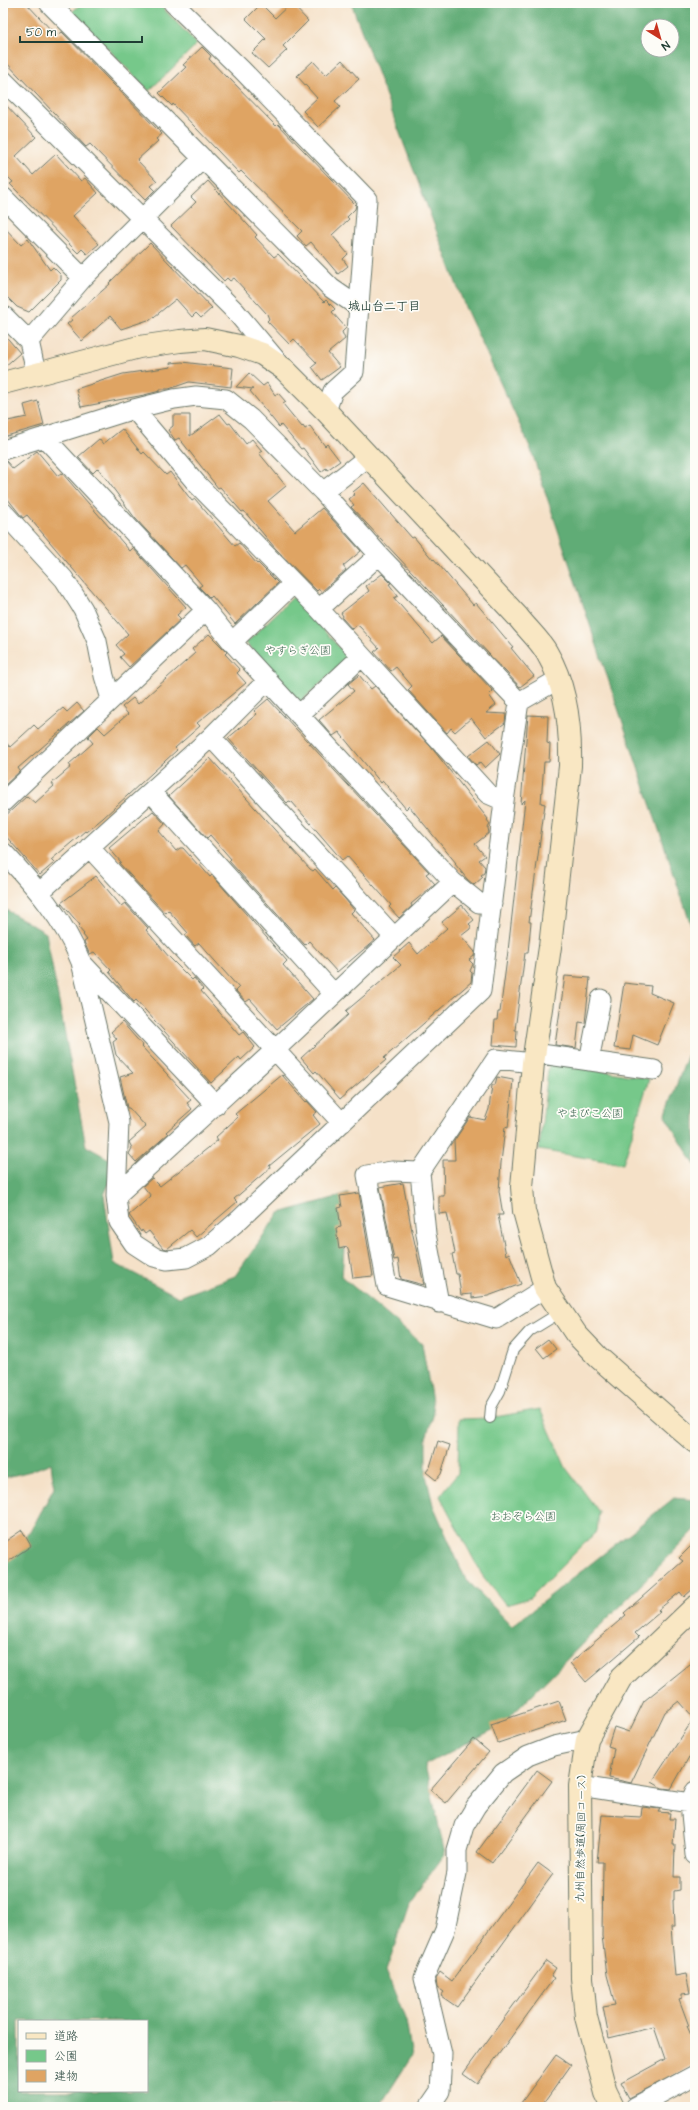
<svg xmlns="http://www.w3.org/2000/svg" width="698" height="2110" font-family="'Architects Daughter','Klee One',sans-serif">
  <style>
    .green { fill: #76c88a; stroke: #4a825f }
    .forest { fill: #60ac76; stroke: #407455; fill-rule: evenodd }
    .building { fill: #dfa463 }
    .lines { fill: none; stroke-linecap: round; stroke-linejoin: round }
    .lane-casing { stroke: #6a7668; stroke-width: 12 }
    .street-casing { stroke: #6a7668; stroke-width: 21 }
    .secondary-casing { stroke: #6a7668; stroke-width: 24 }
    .lane { stroke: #fff; stroke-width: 10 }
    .street { stroke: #fff; stroke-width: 19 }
    .secondary { stroke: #f9e7c3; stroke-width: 22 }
    .labels { text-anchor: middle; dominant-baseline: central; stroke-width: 3.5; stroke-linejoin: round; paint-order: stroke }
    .park-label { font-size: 11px; fill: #35604a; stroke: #fdfcf7 }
    .street-label { font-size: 11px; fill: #1f3d34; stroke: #fdfcf7 }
    .neighbourhood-label { font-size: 12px; font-weight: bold; fill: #1f3d34; stroke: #fdfcf7 }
  </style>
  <rect width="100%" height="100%" fill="#fdfcf7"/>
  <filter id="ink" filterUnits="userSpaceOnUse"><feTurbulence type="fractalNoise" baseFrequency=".025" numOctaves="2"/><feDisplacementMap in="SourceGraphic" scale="8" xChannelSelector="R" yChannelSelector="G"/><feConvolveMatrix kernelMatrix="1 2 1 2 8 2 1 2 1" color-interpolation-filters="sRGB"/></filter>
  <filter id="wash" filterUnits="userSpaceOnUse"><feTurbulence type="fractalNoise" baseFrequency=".012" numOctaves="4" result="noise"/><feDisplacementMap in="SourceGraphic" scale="16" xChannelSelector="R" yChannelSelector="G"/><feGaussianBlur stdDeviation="0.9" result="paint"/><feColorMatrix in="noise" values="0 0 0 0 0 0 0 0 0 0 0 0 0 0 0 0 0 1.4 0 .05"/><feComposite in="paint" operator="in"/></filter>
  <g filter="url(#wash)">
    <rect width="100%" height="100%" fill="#f5e1c8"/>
    <path class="green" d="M82,3H158L197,44L149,91L72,12Z
      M293,597L349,658L300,702L246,643Z
      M549,1061L649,1079L623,1164L539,1150Z
      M540,1409L566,1468L599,1512L597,1531L530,1598L506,1605L482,1575L440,1496L458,1473L459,1419L490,1418Z"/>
    <path class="forest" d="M351,3H695V937L530,447L465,307ZM648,26H672V50H648Z
      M3,908L46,933L86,1146L118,1164L104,1195L114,1263L179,1297L235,1276L279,1213L348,1194L342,1277L422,1344L434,1413L426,1438V1475L433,1505L465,1578L512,1626L674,1498L695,1500V1530L502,1725L425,1765L445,1854L409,1903L386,1971L406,2021L412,2056L383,2101L382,2107H3V1556L30,1532L54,1488L51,1463L31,1471L3,1478ZM19,2021H147V2091H19Z
      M695,1035V1165L665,1116Z"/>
    <g id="blocks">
      <path class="building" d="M3,3H26L52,31L54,30L58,35L62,32L162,134L156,139L158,141L137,160L157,181L151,186L155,190L145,200L90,144L86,147L3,59Z
        M291,3L308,21L283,46L287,50L268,68L252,53L266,39L246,19L261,4L275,18Z
        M202,47L211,56L209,59L226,77L227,76L276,126L278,124L356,205L355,209L347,217L349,219L332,235L348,254L343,259L348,266L338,274L311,242L306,246L297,236L302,231L241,171L239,173L173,104L172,106L159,93L186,67L183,65Z
        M342,60L359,79L335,101L340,107L318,127L303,111L317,98L297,76L313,61L326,75Z
        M3,102L36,137L16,156L33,175L56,154L81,181L85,178L98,193L73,216L99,244L87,254L82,249L78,253L10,184L13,182L3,172Z
        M208,181L257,235L255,237L274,257L278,254L324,302L326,300L335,309L332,312L346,328L342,332L345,339L328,353L340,367L322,380L312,367L317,363L294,339L289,344L267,321L269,319L267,314L234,278L230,281L227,278L224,281L171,226L196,202L191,197Z
        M3,226L21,245L28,239L50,270L53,267L61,275V280L29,312L17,307L3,293Z
        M150,243L212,308L201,318L196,313L192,317L176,299L149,321L148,320L121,329L110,316L82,341L67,324L72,320L71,318L110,284L109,283Z
        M3,333L20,353L3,368Z
        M182,362L233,368L231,387L189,382L169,389H160V391L144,395L81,407L76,389L123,374L171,367L170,363Z
        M249,373L263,386L267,383L275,395L278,393L286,402L283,404L302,427L303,426L305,429L310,426L325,446L327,444L340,461L327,470L326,468L321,472L303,448L301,449L281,425L279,427L250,391L253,389L236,387Z
        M38,401L44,425L3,437V422L27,417L24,405Z
        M220,414L228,424L230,423L246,444L252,439L262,451L259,453L286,486L268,501L295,531L322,508L361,551L343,566L346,570L321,592L319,589L317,591L275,548L244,511L242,512L220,487L218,488L179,438L175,440L168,430L173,426V415H190V436Z
        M122,429L142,454L144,452L166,475L170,472L192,501L195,499L235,546L239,543L257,564L258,563L278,583L235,624L212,596L210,598L199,587L202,585L185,565L181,568L135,518L98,468L93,473L78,457L99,439L103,444Z
        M37,451L58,476L62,473L130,551L133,548L186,607L177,615L181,619L129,667L120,657L124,654L116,645L128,634L27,515L23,518L3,493V461H6L13,469Z
        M364,483L412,538L414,537L433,560L434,559L473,605L476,603L513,647L511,648L534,676L520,687L351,507L354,505L349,499L355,494L353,492Z
        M382,574L391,583L389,584L398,596L394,598L433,643L441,636L493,691L489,695L496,705L486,713L506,714L505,723L486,737L471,718L455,732L451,728L447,733L408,690L412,686L396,667L391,671L374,652L379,648L360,627L357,625L352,629L342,618L343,616L341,613L369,591L366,586Z
        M209,634L227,652L225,654L240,670L237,673L246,683L197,723L200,726L175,748L177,750L103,818L86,832L85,831L51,860L54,863L40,875L3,833V818L27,796L35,803L54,786L52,783L71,767L69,764L93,743L88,737L98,727L105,734L128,714L122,707L133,698L138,704L195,653L192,649Z
        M359,675L371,689L375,686L431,747L488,819L487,820L490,824L488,828L489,833L475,844L485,856L479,860L485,867L484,873L481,875L483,877L474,885L467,879L455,864L456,863L409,806L406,809L383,781L381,783L339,732L333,736L319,720L354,691L348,684Z
        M268,699L429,872L426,874L435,884L411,904L412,906L399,918L389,907L391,905L347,856L342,860L292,802L289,801L287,803L228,738L257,714L254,711Z
        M77,703L84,711L18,768L20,771L3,787V739L10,747L34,725L38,729L63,708L67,712Z
        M528,715L548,716L547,743L550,744L549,762H544L541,803L545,804L529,922H531L528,953H525L515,1030H517L516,1047L493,1045L495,1020H497L498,1012H500L508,951L525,800L521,804Z
        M489,740L500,754L485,768L480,762L476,765L468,756Z
        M210,758L310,869L313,871L315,869L333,890L335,888L345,899L354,910L351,913L375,940L337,972L309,941L305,945L229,861L231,859L210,835L207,838L169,796Z
        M153,811L165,824L159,831L176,851L180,848H183L198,865L199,864L210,877L212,875L287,961L283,965L313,999L277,1029L250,999L246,1002L236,991L239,988L199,943L195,946L185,935L188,933L168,910L165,913L119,863L121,862L109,848Z
        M96,876L121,906L125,903L148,928L146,930L170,958L192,980L194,978L203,989L201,991L239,1035L243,1032L255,1047L241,1060L239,1057L211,1083L136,1000L134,1002L133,1001L109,972L111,970L94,952L90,954L89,953L84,942L87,940L83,935L84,934L78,927L80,925L61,903Z
        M462,905L474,920L469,924L471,926L470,929L461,936L475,952L474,956L469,960L473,964L470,971L472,973L471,982L384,1058L386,1060L340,1099L316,1071L314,1073L301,1058L349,1014L346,1011L401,965L393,957L409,943L418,954L447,928L442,922Z
        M565,976L590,978L585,1023L579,1022L576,1048L555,1045Z
        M624,983L651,986L650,993L674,1003L657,1045L633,1035L630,1050L614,1048Z
        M122,1022L143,1046L142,1047L191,1100L187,1103L192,1109L166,1132L168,1134L136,1162L129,1154L132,1148L129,1142L146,1127L129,1108H127L120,1077L133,1073L116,1055L113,1042L117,1039L111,1032Z
        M282,1075L306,1102L307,1101L317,1112L313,1115L320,1124L269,1166L270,1168L234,1199L237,1202L196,1237L190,1230L167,1249L163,1248L149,1231L145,1234L142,1230L141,1232L129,1215L151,1196L143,1186L152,1178L160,1186L188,1164L218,1140L216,1137L238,1117L235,1114Z
        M497,1077L513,1080L508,1128L505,1127L501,1163L499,1191L503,1215H498L506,1255L509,1253L521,1284L488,1296L472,1298V1294L461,1295L458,1274H456L452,1254L455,1253L447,1213L439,1214V1196H444L443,1160H455L454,1141L470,1117L485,1120L489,1109L492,1085H495Z
        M403,1183L411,1226L424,1285L401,1279L398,1259L394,1260L380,1187Z
        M359,1193L373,1276L353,1278L349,1252L347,1247L339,1249L336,1228L341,1227L338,1208L342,1207L340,1196Z
        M548,1339L556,1349L544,1358L536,1348Z
        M438,1441L450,1445L441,1474L436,1480L426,1472L430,1467Z
        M22,1530L31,1546L3,1565V1543Z
        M695,1542V1587L684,1597L680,1592L658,1610L660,1612L635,1633L639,1637L586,1682L570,1663L626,1615L624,1613L683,1561L679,1558Z
        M695,1660V1761L689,1757L671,1789L662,1788L652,1782L694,1718L679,1701L665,1712L631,1783L609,1778L614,1748L608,1746L614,1727L629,1732L644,1701Z
        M559,1701L566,1720L498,1743L491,1724Z
        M474,1739L489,1752L446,1803L430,1790Z
        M537,1770L552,1781L492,1863L477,1852Z
        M642,1807L660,1809L658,1812L670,1813L669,1819H675L673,1845H675L674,1877H680V1890L674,1891V1900H673L674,1927H671L675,1976L686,1974L690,1993L682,1994V1998L679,1999L689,2026H687L695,2044V2064L629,2098L621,2083L665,2059L654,2027L609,2038L603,2007L615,2005L607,1975L602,1936L603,1862H597L602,1815L641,1817Z
        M538,1863L553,1874L457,2007L441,1996L444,1992L437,1987L436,1978L440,1972L452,1981Z
        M546,1961L556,1968L551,1976L554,1978L477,2084L463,2074Z
        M556,2055L571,2065L541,2107H518Z"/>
    </g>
  </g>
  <g filter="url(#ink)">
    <use href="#blocks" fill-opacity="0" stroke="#6a7668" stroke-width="1"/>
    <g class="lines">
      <defs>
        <path id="lane" d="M490,1418L491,1407L500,1391L513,1350L530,1331L561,1312"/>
        <path id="street" d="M49,3L331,288L357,306
          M173,3L242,70L367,199L354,372L333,391L326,411
          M3,80L236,312L278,362
          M3,197L83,278
          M3,315L29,341
          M36,373L29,341L83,278L203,158
          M134,409L197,484L319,609L488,794L504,801
          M44,437L206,610L232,642L453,882L479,903L492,904
          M3,450L134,409L174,399L196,396L226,399L251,419L323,492L379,555L519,702
          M323,492L368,457
          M3,512L64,579L83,609L97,641L104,676L111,699
          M319,609L379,555
          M232,642L293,584
          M299,715L361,657
          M211,737L394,937
          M151,792L334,994
          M3,802L206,610
          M89,847L342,1123
          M3,852C34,885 64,919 81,962L119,1122L116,1196L119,1222L134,1244L154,1257L167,1260L186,1258L209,1246L240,1219L481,991L504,801L519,702L559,679
          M40,892L211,737L268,680
          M82,963L216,1105
          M534,1053L654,1070
          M589,1061L601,999
          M420,1172L392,1171L367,1175L387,1286L496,1319L545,1288
          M116,1196L275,1050L453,882
          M439,1303L426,1234L420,1172L496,1059L533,1063
          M580,1786L690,1803
          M695,1791L690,1803L695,1855
          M429,2107L440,2091L442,2054L424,1978L445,1930L457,1873V1850L464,1826L476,1806L503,1773L528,1756L554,1746L587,1739
          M635,2107L695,2075"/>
        <path id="secondary" d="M3,383L139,347L180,341L205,339L239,346L262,354L284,369L326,411L518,617C527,629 540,640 547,653C567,687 571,727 570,766L550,947L533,1063L522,1187L524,1211L545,1288L576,1334L598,1357L695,1442
          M613,2107L606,2093L586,2017L582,1978L580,1786L587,1739L621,1678L695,1607"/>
      </defs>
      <use href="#lane" class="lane-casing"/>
      <use href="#street" class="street-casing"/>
      <use href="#secondary" class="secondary-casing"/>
      <use href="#lane" class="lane"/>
      <use href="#street" class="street"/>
      <use href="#secondary" class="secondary"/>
    </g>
  </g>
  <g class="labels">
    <g class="park-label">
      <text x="298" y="650">やすらぎ公園</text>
      <text x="590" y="1113">やまびこ公園</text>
      <text x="523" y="1516">おおぞら公園</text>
    </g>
    <g class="street-label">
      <text transform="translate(581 1839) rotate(-89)">九州自然歩道(周回コース)</text>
    </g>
    <g class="neighbourhood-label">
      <text x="384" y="306">城山台二丁目</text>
    </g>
  </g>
  <rect width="698" height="2110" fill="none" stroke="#fdfcf7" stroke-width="16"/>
  <rect x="18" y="2020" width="130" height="72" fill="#fdfcf7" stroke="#a4b0a9"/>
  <rect x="26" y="2033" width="20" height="6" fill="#f9e7c3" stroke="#a4b0a9"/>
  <text x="54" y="2040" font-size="12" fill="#1f3d34">道路</text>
  <rect x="26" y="2050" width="20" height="12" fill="#76c88a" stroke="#a4b0a9"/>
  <text x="54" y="2060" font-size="12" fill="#1f3d34">公園</text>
  <rect x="26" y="2070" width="20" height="12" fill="#dfa463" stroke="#a4b0a9"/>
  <text x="54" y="2080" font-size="12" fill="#1f3d34">建物</text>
  <g transform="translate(660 38) rotate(143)"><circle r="19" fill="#fdfcf7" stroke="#a4b0a9"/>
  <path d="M0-3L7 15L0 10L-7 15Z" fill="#c8321e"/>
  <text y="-6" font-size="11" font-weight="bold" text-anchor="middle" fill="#1f3d34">N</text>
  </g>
  <path d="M20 36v6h122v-6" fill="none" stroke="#1f3d34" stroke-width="2"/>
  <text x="26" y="36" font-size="12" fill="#1f3d34" stroke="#fdfcf7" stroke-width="3" paint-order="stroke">50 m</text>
</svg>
